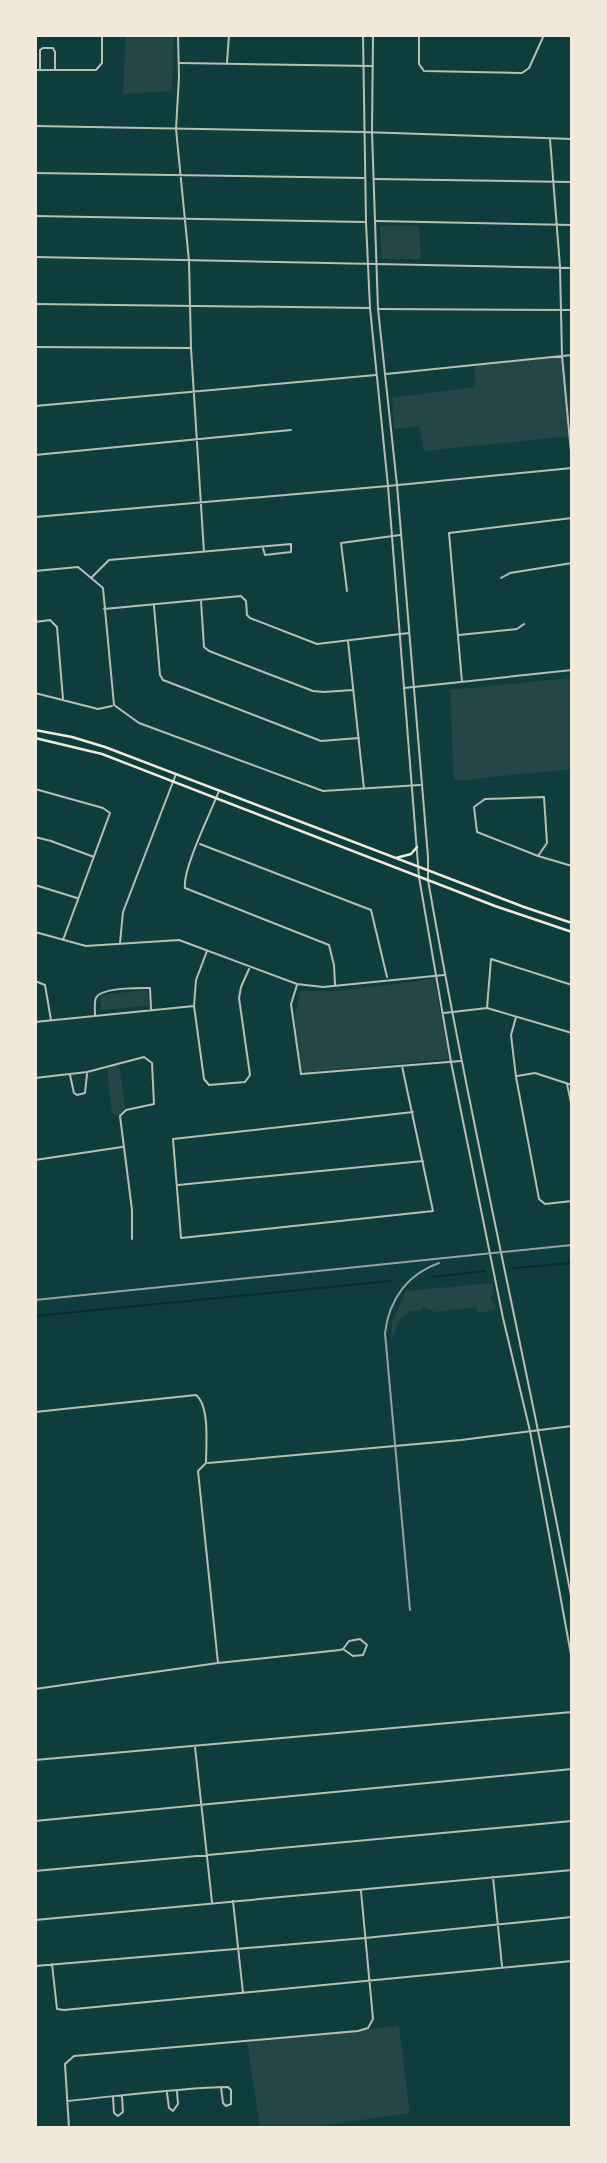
<svg xmlns="http://www.w3.org/2000/svg" width="607" height="2163" font-family="'Titillium Web',sans-serif">
  <style>
    .green { fill: #244646 }
    .lines { fill: none; stroke-linecap: round; stroke-linejoin: round }
    .stream { stroke: #0a2a2b; stroke-width: 2 }
    .minor { stroke: #b8beb3; stroke-width: 2 }
    .tertiary { stroke: #b8beb3; stroke-width: 2 }
    .secondary { stroke: #f1e9da; stroke-width: 2.5 }
    .rail { stroke: #97a49c; stroke-width: 2 }
  </style>
  <rect width="100%" height="100%" fill="#0f3d3e"/>
  <path class="green" d="M126,35H174L172,91L123,94Z
    M380,226H419L421,259H382Z
    M564,355L572,436L424,451L419,426L394,429L392,398L475,387L474,364Z
    M572,678V769L454,781L450,690Z
    M434,979L449,1059L306,1072L301,1069L295,1017L300,991H337Z
    M147,990L148,1006L101,1010L100,995Z
    M119,1064L125,1107L119,1116L112,1113L107,1068Z
    M492,1283L494,1293L490,1297L491,1302L496,1305L494,1310L478,1313L476,1307L435,1312L423,1307L421,1311C399,1308 396,1327 391,1344L392,1322L406,1291Z
    M399,2026L410,2113L305,2128H260L247,2041Z"/>
  <g class="lines">
    <path class="stream" d="M514,1268L572,1263
      M432,1277L485,1271
      M35,1316L390,1281"/>
    <path class="minor" d="M178,35L179,77L176,129L189,261L191,348L204,552
      M419,35V64L424,71L522,73L529,68L544,35
      M180,63L373,66
      M227,63L229,35
      M40,69V50L43,48H53L55,52V70
      M35,70H96L102,63V35
      M550,139L560,267L562,356L572,463
      M35,173L364,178
      M375,179L572,182
      M35,216L365,222
      M376,221L572,225
      M35,257L572,268
      M35,304L369,308
      M379,309L572,310
      M35,347L190,348
      M386,374L572,355
      M35,406L376,375
      M35,455L291,430
      M35,517L388,486L572,468
      M35,571L78,567L103,588L114,705
      M92,577L109,560L291,544V552L265,555L263,548
      M501,578L510,573L572,563
      M347,591L341,543L400,535
      M201,601L204,647L209,651L313,691L324,692L353,690
      M154,606L160,675L163,680L321,741L359,738
      M104,609L241,596L246,601L247,615L250,618L317,644L409,633
      M35,622L50,620L57,627L63,699
      M459,635L517,629L524,624
      M348,641L364,789
      M462,682L449,533L572,518
      M404,688L572,670
      M35,693L98,709L112,706
      M114,705L139,723L323,791L420,785
      M35,789L103,808L110,813L63,940
      M219,791C211,812 182,870 185,888L329,945L334,965L335,985
      M35,837L51,841L94,857
      M200,844L371,910L387,977
      M538,856L547,843L544,797L485,799L474,807L477,832L538,856L572,866
      M35,885L77,898
      M35,932L86,946L179,940L297,984L323,987L444,975
      M120,943L123,912L176,774
      M207,951L196,980L194,1006L204,1079L209,1085L245,1082L250,1075L239,998L241,987L249,969
      M35,981L45,985L51,1020
      M297,985L291,1004L301,1074L461,1061
      M487,1008L491,959L572,985
      M444,1013L487,1008L572,1033
      M95,1015C95,1010 94,1002 96,998C100,987 139,988 150,988L151,1009
      M516,1017L511,1035L516,1077L539,1199L545,1204L572,1201
      M35,1022L194,1006
      M402,1066L433,1211L181,1238L173,1139L413,1112
      M70,1075L74,1093L77,1095L85,1093L87,1074
      M517,1076L535,1073L572,1085
      M35,1078L87,1072L144,1057L152,1063L154,1104L126,1110L120,1116L132,1210V1239
      M567,1084L572,1107
      M35,1160L122,1147
      M178,1185L423,1161
      M35,1412L196,1395C210,1406 206,1446 206,1463L198,1471L218,1663
      M208,1463L461,1440L572,1426
      M35,1689L218,1663L340,1650L343,1649L353,1656L363,1655L367,1645L360,1639L349,1641L343,1649
      M195,1747L212,1902
      M35,1760L572,1712
      M35,1821L572,1769
      M35,1871L572,1821
      M493,1877L502,1966
      M233,1901L243,1993
      M35,1920L572,1870
      M52,1964L57,2009L64,2010L572,1961
      M35,1966L365,1938L572,1917
      M167,2093L169,2108L173,2111L178,2104L177,2091
      M113,2097L114,2113L118,2116L123,2112L122,2097
      M67,2101C120,2096 175,2088 228,2087L231,2090V2104L226,2106L223,2103L221,2087
      M69,2128L65,2064L74,2056L358,2031L368,2028L373,2019L361,1891"/>
    <path class="tertiary" d="M363,35L366,222L370,308L388,486L419,877L451,1062L503,1318L530,1431L572,1660
      M373,35L372,132L378,309L397,485L428,857V880C470,1121 526,1360 572,1601
      M35,126L364,132L572,139"/>
    <path class="secondary" d="M35,730L72,737L105,747L524,907L572,923
      M35,738L102,754L495,906L572,932
      M396,858L411,854L417,847"/>
    <path class="rail" d="M35,1300L572,1245
      M410,1610L385,1333C389,1299 408,1274 439,1263"/>
  </g>
  <rect width="607" height="2163" fill="none" stroke="#f1e9da" stroke-width="74"/>
</svg>
